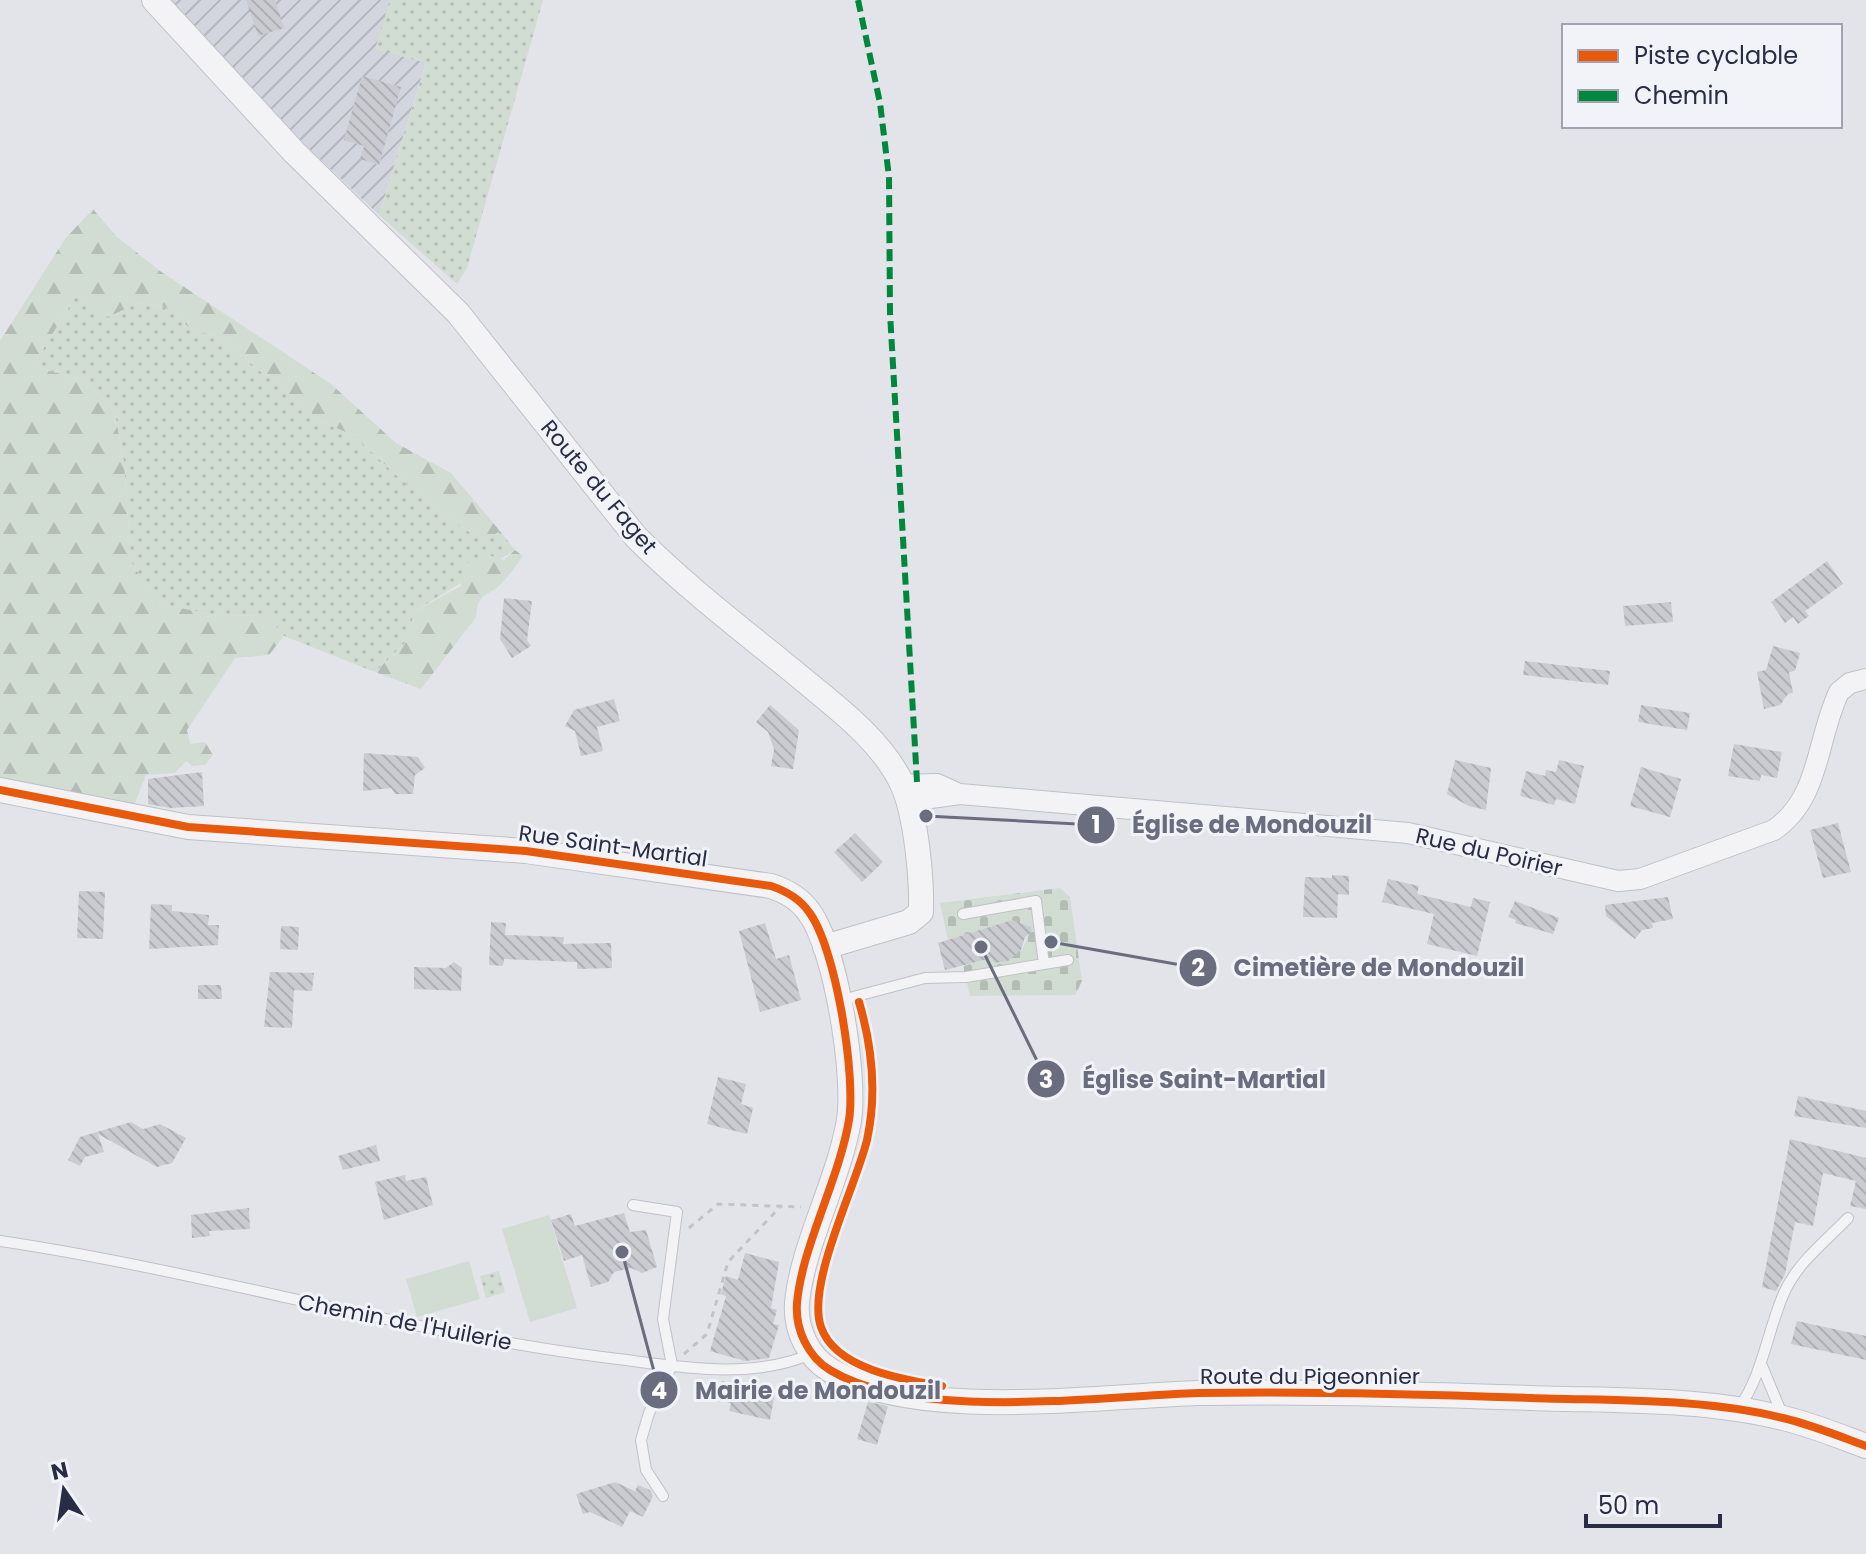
<svg xmlns="http://www.w3.org/2000/svg" width="1866" height="1554" font-family="Poppins,sans-serif">
  <style>
    .industrial { fill: url(#industrial-furrows) }
    .grass { fill: url(#grass-dots) }
    .forest { fill: url(#forest-firs) }
    .cemetery { fill: url(#cemetery-stones) }
    .garden { fill: #d1dcd3 }
    .building { fill: url(#building-back-hatch) }
    .lines { fill: none; stroke-linecap: round; stroke-linejoin: round }
    .service-casing { stroke: #c0c1c7; stroke-width: 12 }
    .minor-casing { stroke: #c0c1c7; stroke-width: 22 }
    .tertiary-casing { stroke: #c0c1c7; stroke-width: 26 }
    .path { stroke: #c1c3c9; stroke-width: 3; stroke-dasharray: 6 6; stroke-linecap: butt }
    .service { stroke: #f3f3f5; stroke-width: 10 }
    .minor { stroke: #f3f3f5; stroke-width: 20 }
    .tertiary { stroke: #f3f3f5; stroke-width: 24 }
    .quiet { stroke: #00873e; stroke-width: 6; stroke-dasharray: 12 6; stroke-linecap: butt }
    .cycleway-casing { stroke: #f1f3f8; stroke-width: 13 }
    .cycleway { stroke: #e8590c; stroke-width: 8 }
    .labels { text-anchor: middle; dominant-baseline: central; stroke-width: 6; stroke-linejoin: round; paint-order: stroke }
    .street-label { font-size: 22px; fill: #282d45; stroke: #f1f3f8 }
    .leader { fill: none; stroke: #696d7e; stroke-width: 3 }
    .callout-dot { fill: #696d7e; stroke: #f1f3f8; stroke-width: 3 }
    .mark-label { font-size: 24px; text-anchor: middle; font-weight: bold; fill: #fff }
    .callout-label { font-size: 24px; text-anchor: middle; font-weight: bold; fill: #696d7e; stroke: #f1f3f8; stroke-width: 6; stroke-linejoin: round; paint-order: stroke }
  </style>
  <defs>
    <pattern id="industrial-furrows" width="10" height="10" patternUnits="userSpaceOnUse" patternTransform="scale(2)"><rect width="10" height="10" fill="#d3d5de"/><path d="M-1 1l2-2M0 10L10 0M9 11l2-2" fill="none" stroke="#b5b7c0"/></pattern>
    <pattern id="grass-dots" width="8" height="8" patternUnits="userSpaceOnUse" patternTransform="scale(2)"><rect width="8" height="8" fill="#d1dcd3"/><path d="M2 2h.1M6 6h.1" fill="none" stroke="#b3bdb6" stroke-width="1.8" stroke-linecap="round"/></pattern>
    <pattern id="forest-firs" width="22" height="20" patternUnits="userSpaceOnUse" patternTransform="scale(2)"><rect width="22" height="20" fill="#d1dcd3"/><path d="M5 1l3.5 6h-7zM16 11l3.5 6h-7z" fill="#b3bdb6"/></pattern>
    <pattern id="cemetery-stones" width="16" height="16" patternUnits="userSpaceOnUse" patternTransform="scale(2)"><rect width="16" height="16" fill="#d1dcd3"/><path d="M2 7V4a2 2 0 0 1 4 0v3zM10 15v-3a2 2 0 0 1 4 0v3z" fill="#b3bdb6"/></pattern>
    <pattern id="building-back-hatch" width="6" height="6" patternUnits="userSpaceOnUse" patternTransform="scale(2)"><rect width="6" height="6" fill="#cacbd1"/><path d="M-1 5l2 2M0 0l6 6M5-1l2 2" fill="none" stroke="#aeafb5"/></pattern>
  </defs>
  <rect width="100%" height="100%" fill="#e3e4e9"/>
  <path class="industrial" d="M169,0H390L376,49L426,62L379,215L286,127Z"/>
  <path class="grass" d="M390,0H543L467,268L457,284L379,215L426,63L375,49Z
    M76,296L108,316L138,303L164,306L191,329L219,337L322,422L353,435L416,493L483,542L500,531L515,550L415,611L406,642L375,672L284,636L266,615L218,616L153,602L131,561L124,464L115,413L85,380L41,369L38,357Z
    M499,1271L505,1292L486,1298L480,1276Z"/>
  <path class="forest" d="M93,209L116,236L160,271L331,384L396,443L451,473L500,531L483,542L416,493L353,435L322,422L219,337L191,329L164,306L138,303L108,317L76,296L38,357L41,369L85,380L115,413L124,464L131,560L153,602L218,616L266,615L284,636L269,655L235,658L187,730L190,744L205,742L213,755L205,765L192,766L186,761L175,773L146,775L133,808L0,780V341L65,239Z
    M515,550L523,556C516,565 510,575 502,583C488,598 478,590 476,617L421,689L375,672L406,642L415,611L461,586L463,565L485,554L504,560Z"/>
  <path class="cemetery" d="M1060,888L1070,897L1082,981L1075,995L970,996L963,966L1022,950L1030,932L1012,920L948,940L940,903Z"/>
  <path class="garden" d="M549,1215L577,1308L530,1322L502,1229Z
    M469,1261L480,1299L417,1317L406,1279Z"/>
  <path class="building" d="M246,0H275L284,28L258,36Z
    M362,76L401,87L379,165L360,159L364,146L344,140Z
    M1827,561L1843,584L1805,611L1809,616L1798,624L1793,617L1785,623L1771,602Z
    M504,598L532,601L527,640L531,646L512,658L500,639Z
    M1671,602L1673,622L1625,626L1623,606Z
    M1773,646L1800,653L1795,671L1789,672L1793,693L1788,694L1780,705L1764,709L1757,672L1766,670Z
    M1525,661L1610,671L1608,685L1523,675Z
    M614,699L620,721L597,727L603,751L581,756L575,731L565,726L574,710Z
    M770,705L799,730L793,769L771,766L774,749L768,732L756,722Z
    M1641,705L1690,713L1687,730L1638,722Z
    M1734,744L1782,752L1777,778L1761,775L1760,781L1728,776Z
    M364,753L418,757L425,768L415,775L413,794H395L391,788L363,791Z
    M1455,760L1491,768L1486,810L1469,806L1447,794Z
    M1559,760L1584,766L1575,804L1556,799L1554,805L1520,796L1526,771L1545,776L1546,770L1556,772Z
    M1641,767L1681,779L1670,817L1630,806Z
    M202,772L204,806L170,808L148,804V779Z
    M1838,823L1851,872L1823,878L1810,830Z
    M855,833L883,862L862,882L834,852Z
    M1332,875L1349,876V895L1338,894L1337,918L1303,917L1305,877L1332,878Z
    M1388,879L1419,886L1417,894L1471,907L1473,898L1490,902L1477,956L1427,944L1434,914L1382,902Z
    M79,891L105,892L103,939L77,938Z
    M1668,897L1673,919L1652,923L1653,928L1642,930L1635,939L1606,916L1605,905Z
    M1515,901L1559,918L1553,934L1515,923L1516,920L1508,917Z
    M151,904L172,905V911L209,915L208,925H219L218,945L149,949Z
    M1012,920L1031,927L1032,932L1025,937L1021,950L1008,961L994,963L992,958L945,970L938,943Z
    M491,922L506,923L505,935L564,937L563,944L611,943L612,968L577,969V962L504,959L503,966L489,965Z
    M765,923L776,959L789,955L801,1000L760,1012L739,931Z
    M281,926L299,927L298,950L280,949Z
    M454,962L462,968L461,991L414,989V967L446,968Z
    M270,972L314,973L312,991L294,990L292,1028L264,1027Z
    M198,985H221L222,999H198Z
    M718,1077L746,1084L741,1104L753,1108L747,1134L707,1124Z
    M1798,1096L1866,1111V1128L1794,1116Z
    M131,1122L143,1129L160,1124L186,1138L172,1163L157,1167L98,1134L104,1152L85,1157L80,1166L68,1160L80,1137Z
    M1790,1139L1866,1158V1209L1850,1206L1856,1181L1823,1173L1813,1226L1795,1222L1785,1274L1776,1291L1762,1287Z
    M376,1145L380,1161L343,1170L338,1156Z
    M405,1175L406,1181L426,1177L433,1205L384,1220L375,1182Z
    M249,1208L250,1229L209,1231L210,1236L192,1238L191,1215Z
    M624,1213L630,1232L646,1230L657,1267L642,1273L631,1268L614,1272L608,1282L591,1287L582,1255L564,1261L551,1220L571,1214L575,1226Z
    M745,1253L779,1262L771,1308L777,1310L773,1324L779,1325L769,1358L745,1361L710,1351L726,1296L721,1294L726,1276L738,1280Z
    M1797,1321L1866,1336V1360L1791,1344Z
    M722,1381L775,1393L770,1420L729,1411L731,1403L718,1400Z
    M868,1402L888,1406L877,1445L857,1439Z
    M615,1482L635,1491L638,1485L650,1490L653,1496L643,1517L630,1511L622,1527L590,1512L583,1514L576,1494Z"/>
  <g class="lines">
    <defs>
      <path id="service" d="M963,914L1036,901L1044,964
        M838,1001L925,978L966,977L1068,960
        M633,1205L677,1212L663,1319L672,1365L649,1413L641,1440L646,1470L663,1496
        M0,1241C202,1271 399,1331 602,1357C671,1365 746,1382 811,1354
        M1762,1366L1782,1414
        M1739,1408C1763,1374 1767,1332 1784,1293C1797,1263 1826,1241 1848,1218"/>
      <path id="minor" d="M903,785L937,784L957,793
        M909,801L960,794L1408,833L1618,881L1640,879L1774,830C1821,797 1816,740 1839,692L1850,683L1866,679"/>
      <path id="tertiary" d="M154,0L294,152L458,313L636,537C685,586 740,628 794,672C832,704 882,739 903,786C916,816 922,878 921,912L909,922L825,947
        M0,790L188,827L526,851L771,886C786,891 800,899 809,912C836,948 856,1076 849,1120C839,1180 802,1246 797,1303C795,1329 808,1357 830,1370C915,1422 1100,1396 1198,1393C1309,1391 1420,1394 1531,1398C1614,1401 1703,1398 1783,1418C1812,1425 1839,1436 1866,1446"/>
    </defs>
    <use href="#service" class="service-casing"/>
    <use href="#minor" class="minor-casing"/>
    <use href="#tertiary" class="tertiary-casing"/>
    <path class="path" d="M689,1228L718,1204L801,1207
      M684,1354L707,1334L728,1262L781,1206"/>
    <use href="#service" class="service"/>
    <use href="#minor" class="minor"/>
    <use href="#tertiary" class="tertiary"/>
    <path class="quiet" d="M858,0L880,103L889,177L890,313L917,782"/>
    <defs>
      <path id="cycleway" d="M0,790L188,827L526,851L771,886C786,891 800,899 809,912C836,948 856,1076 849,1120C839,1180 802,1246 797,1303C795,1329 808,1357 830,1370C915,1422 1100,1396 1198,1393C1309,1391 1420,1394 1531,1398C1614,1401 1703,1398 1783,1418C1812,1425 1839,1436 1866,1446
        M859,1002C872,1046 877,1094 867,1140C856,1186 806,1284 821,1327C835,1369 904,1380 942,1386"/>
    </defs>
    <use href="#cycleway" class="cycleway-casing"/>
    <use href="#cycleway" class="cycleway"/>
  </g>
  <g class="labels">
    <g class="street-label">
      <text transform="translate(599 487) rotate(50)">Route du Faget</text>
      <text transform="translate(613 846) rotate(8)">Rue Saint-Martial</text>
      <text transform="translate(1489 852) rotate(13)">Rue du Poirier</text>
      <text transform="translate(405 1322) rotate(11)">Chemin de l'Huilerie</text>
      <text x="1310" y="1376">Route du Pigeonnier</text>
    </g>
  </g>
  <path class="leader" d="M926 816L1096 825M1051 942L1198 968M981 947L1046 1079M622 1252L659 1390"/>
  <g class="callout-dot">
    <circle cx="926" cy="816" r="8"/>
    <circle cx="1051" cy="942" r="8"/>
    <circle cx="981" cy="947" r="8"/>
    <circle cx="622" cy="1252" r="8"/>
    <circle cx="1096" cy="825" r="20"/>
    <circle cx="1198" cy="968" r="20"/>
    <circle cx="1046" cy="1079" r="20"/>
    <circle cx="659" cy="1390" r="20"/>
  </g>
  <g class="mark-label">
    <text x="1096" y="833">1</text>
    <text x="1198" y="976">2</text>
    <text x="1046" y="1088">3</text>
    <text x="659" y="1399">4</text>
  </g>
  <g class="callout-label">
    <text x="1252" y="833">Église de Mondouzil</text>
    <text x="1379" y="976">Cimetière de Mondouzil</text>
    <text x="1204" y="1088">Église Saint-Martial</text>
    <text x="818" y="1399">Mairie de Mondouzil</text>
  </g>
  <rect x="1562" y="24" width="280" height="104" fill="#f1f3f8" stroke="#a1a4b0" stroke-width="2"/>
  <rect x="1578" y="50" width="40" height="12" fill="#e8590c" stroke="#a1a4b0" stroke-width="2"/>
  <text x="1634" y="64" font-size="24" fill="#282d45">Piste cyclable</text>
  <rect x="1578" y="90" width="40" height="12" fill="#00873e" stroke="#a1a4b0" stroke-width="2"/>
  <text x="1634" y="104" font-size="24" fill="#282d45">Chemin</text>
  <g transform="translate(64 1490) rotate(347)" stroke="#f1f3f8" stroke-width="6" paint-order="stroke">
  <path d="M0-6L14 30L0 20L-14 30Z" fill="#282d45"/>
  <text y="-12" font-size="22" font-weight="bold" text-anchor="middle" fill="#282d45">N</text>
  </g>
  <path d="M1586 1514v12h134v-12" fill="none" stroke="#282d45" stroke-width="4"/>
  <text x="1598" y="1514" font-size="24" fill="#282d45" stroke="#f1f3f8" stroke-width="6" paint-order="stroke">50 m</text>
</svg>
